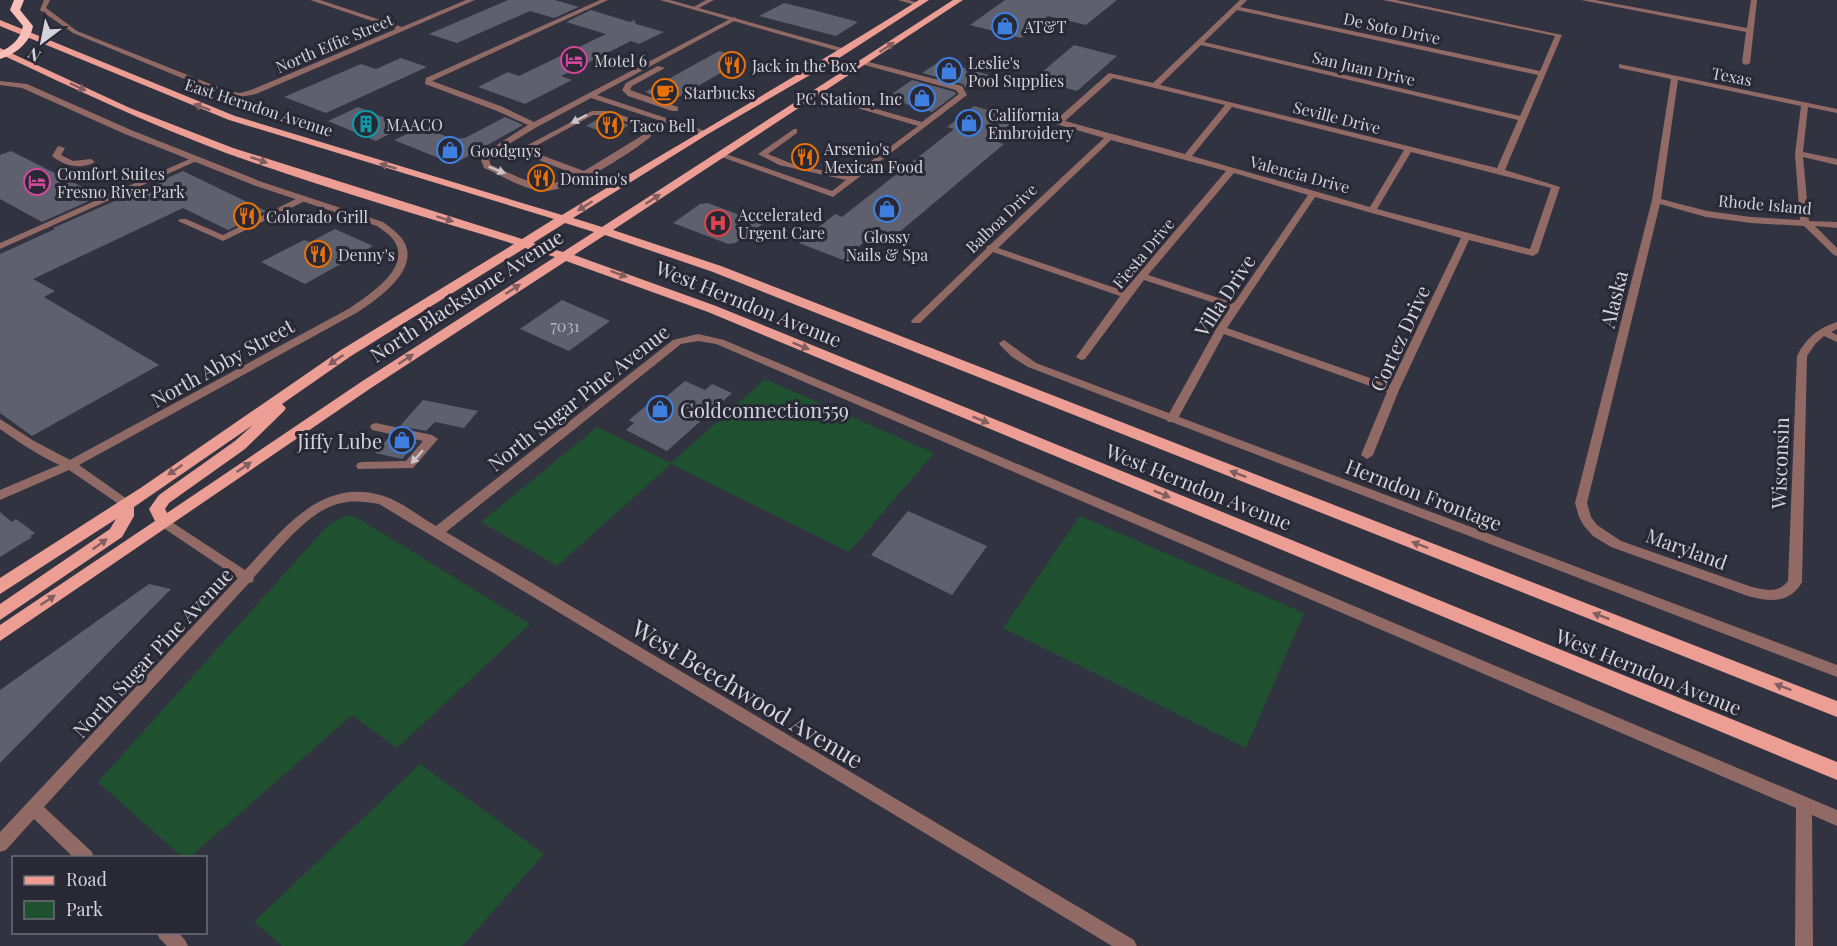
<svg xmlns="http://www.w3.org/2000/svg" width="1837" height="946" font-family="'Playfair Display',serif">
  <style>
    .green { fill: #1f502f }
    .building { fill: #5e606e }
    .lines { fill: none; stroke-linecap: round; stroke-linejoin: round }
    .lane { fill: #916a65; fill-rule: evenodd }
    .street { fill: #916a65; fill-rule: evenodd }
    .primary { fill: #ed9e94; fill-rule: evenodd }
    .highway { fill: #f8bfb7; fill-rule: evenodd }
    .oneway { fill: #815e60 }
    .oneway2 { fill: #c8c3c9 }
    .labels { text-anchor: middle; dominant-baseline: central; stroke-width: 6; stroke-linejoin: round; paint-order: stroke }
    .far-poi-label { font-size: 16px; fill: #d2d3db; stroke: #282935; text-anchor: start }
    .far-street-label { font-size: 16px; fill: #d2d3db; stroke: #282935 }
    .number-label { font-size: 16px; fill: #b5b6c0 }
    .street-label { font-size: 20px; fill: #d2d3db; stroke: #282935 }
    .poi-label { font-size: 20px; fill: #d2d3db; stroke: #282935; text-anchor: start }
    .near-street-label { font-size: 24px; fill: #d2d3db; stroke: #282935 }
  </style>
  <rect width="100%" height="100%" fill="#323340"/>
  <path class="green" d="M765,379L934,453L849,552L671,464L557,566L481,522L597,427L671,463Z
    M346,516L356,517L530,624L397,748L352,715L190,857H182L98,782L328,525Z
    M1080,516L1304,613L1246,748L1003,628Z
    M420,764L544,854L462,946H282L254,922Z"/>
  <path class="building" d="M508,0H555L579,7L554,18L530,11L457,43L429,34Z
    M1005,0H1117L1086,25L1048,16L1021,38L970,25Z
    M784,3L817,11L858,22L836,36L759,16Z
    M591,10L630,22L634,20L636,24L664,32L639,44L631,41L561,76L572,80L525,104L478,87L508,72L519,76L606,34L566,22Z
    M1074,45L1117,56L1077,91L1034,79Z
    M719,51L745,59L670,102L645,92Z
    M401,58L427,67L326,113L284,97L361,64L376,69Z
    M940,61L989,75L967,90L963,84L922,73Z
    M912,80L955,92L956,94L932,112L886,98Z
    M974,106L1017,118L991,140L1004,144L896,235L879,229L843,260L799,243L835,214L842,217L954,129L947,127Z
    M358,107L405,126L376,141L328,121Z
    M505,117L523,125L461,160L446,161L394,140L422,127L453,139L465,138Z
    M601,117H607L629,125L612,135L586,126Z
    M11,151L33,162L100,196L42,222L0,199V155Z
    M183,171L266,211L228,230L183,208L33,279L55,291L44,297L159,365L32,436L0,413V254L55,229L53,228Z
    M708,203L763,224L735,243L728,244L673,223L700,204Z
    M335,229L373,246L305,284L261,262L304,240L310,242Z
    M562,300L610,321L569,351L520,329Z
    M685,381L705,390L712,384L732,393L667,451L626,430L634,423L629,420L655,398L661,401Z
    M423,400L478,411L464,428L435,422L426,431L400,426Z
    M390,436L417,442L402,459L375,453Z
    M908,511L987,546L952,595L871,555Z
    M0,512L12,522L16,519L35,533L30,536L32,537L0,557Z
    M149,584L171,589L0,763V690Z"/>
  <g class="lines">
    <path class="lane" d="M600,0H608L432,81L503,107L534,122L734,17L737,19L736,20L597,95L708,132L701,134L591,98L537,127L504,147L489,160L491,165C527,180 538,193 577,175L526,155L524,147L592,111H608L652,125L651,136C633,153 570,191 545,191C524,190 503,176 484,168L481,160L492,148L528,125L497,111L425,84L426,78ZM593,115H607L645,128L643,135L584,171L533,152L532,148Z
      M706,0H714L697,9L692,8Z
      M898,0H909L921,4L918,6Z
      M1240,0H1247L1240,7L1540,71L1555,36L1383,0H1396L1562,35L1505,170L1560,187L1538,253L1533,256L1469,240L1399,390L1373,455L1367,459L1361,455L1387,392L1224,334L1176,422H1168L1166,419L1216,329L1230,308L1144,280L1085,359L1081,360L1076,357L1120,296L993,252L920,323H912L911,321L986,249L987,246L990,245L1104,138L1056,124V120L1109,73L1153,83ZM1237,10L1538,75L1520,116L1204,42ZM1201,45L1518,120L1497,168L1160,85ZM1113,78L1225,105L1185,154L1065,121ZM1232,107L1404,150L1370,207L1192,156ZM1111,140L1226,171L1124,291L998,248ZM1411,152L1551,188L1530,249L1377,209ZM1234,173L1308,195L1234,303L1148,275ZM1315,197L1461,238L1390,385L1227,328Z
      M861,60L962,86L967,95L833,197L716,155L723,153L832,191L846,180L779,165L758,154L794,129H797V133L768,154L795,165L851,176L918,126L813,95V91L922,122L959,94L956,90L861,64Z
      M1619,64L1837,109V113L1808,107L1803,152L1837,159V165L1803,157L1809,221L1837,222V228L1815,226L1837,248V256L1834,255L1804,226L1751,223L1706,217L1660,204L1587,503L1591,517L1597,525L1621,541L1749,586C1764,590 1778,594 1788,581L1797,356C1806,338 1818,328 1837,322V329L1831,332L1837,335V342L1824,336L1816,343L1807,356L1802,582C1790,604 1769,602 1748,596L1611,547L1593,536L1584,526L1579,517L1575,503L1652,200L1671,79L1619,68ZM1678,80L1801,106L1795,154L1800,220L1751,217L1707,211L1661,199Z
      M658,66L665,68L632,86L630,90L678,107V111H672L628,96L622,90L626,83Z
      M58,146L65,148L61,155L73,161L91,159L95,162C81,170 64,166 52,156Z
      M194,157L201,159L0,249V243Z
      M302,196L305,197V201L223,241L178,221L180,219H186L223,235Z
      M0,419L34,441L74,462L76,465L74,468C60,471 13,438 0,429Z
      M376,423L432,435L438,439L413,468L358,469L356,466L358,463L362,462L406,461L423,441L372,430L370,427L372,424Z"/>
    <path class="street" d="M44,0H50L46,8L77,31L228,91L240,93L251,90L396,29L310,0H320L402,27L466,0H475L256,94L240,97L223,95L73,33L40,10Z
      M660,0H670L849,50L842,52Z
      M1581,0H1595L1747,28L1751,0H1757L1750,63L1746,65L1742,63L1746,32Z
      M0,81L27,84L131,130L262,182L383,222C392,229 402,235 406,246C416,273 376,300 358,312L79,465L130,501L132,504L130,507L126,509L69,470L0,500V490L66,462L350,308C370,294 415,266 392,238C388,233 382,230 377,226L256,186L125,134L22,88L0,85Z
      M698,334L724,340L1837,810V826L1812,815L1813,946H1795L1796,808L716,344L698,341L681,344L446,532L1134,940L1137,946H1112L379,504C367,502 354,500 342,503C308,509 277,553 254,577L253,582L249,583L44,807L92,852L94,858H74L34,819L6,850L0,852V832L238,578L159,525L157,522L159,519H167L245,570C283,530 321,476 384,496C402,502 420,517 436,526L673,340Z
      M1004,340L1036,363L1837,665V677L1028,367L1012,357L1000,345L999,343Z
      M157,932H178L185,940L188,946H167L159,938Z"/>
    <path class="primary" d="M919,0H929L836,60L708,134L573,218L602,227L953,0H963L613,230L721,266L1837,701V717L713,272L605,235L574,255L716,306L1837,762V780L708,312L566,261L371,388L0,641V625L155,521L149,509L159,495L235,441L253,425L134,507V516L122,537L0,620V604L110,529L116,519L0,594V578L142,487L341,350L514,244C418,215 321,187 226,153C149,124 75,89 0,54V48L130,108L233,148L522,239L554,219L229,120L0,26V20L235,116L562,215C681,142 802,74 919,0ZM565,223L594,232L563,252L533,243ZM525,248L555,257L361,382L167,513L165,509L169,503L245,449L284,411L286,408L282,404L351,356Z"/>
    <path class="highway" d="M14,0H24L20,10L33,26C30,43 16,54 0,59V52C12,46 20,40 23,26L10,10Z"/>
  </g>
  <defs><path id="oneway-solid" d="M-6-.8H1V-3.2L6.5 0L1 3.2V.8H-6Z" transform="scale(1.5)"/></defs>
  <g class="oneway">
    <use href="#oneway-solid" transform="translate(887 47) rotate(-33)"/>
    <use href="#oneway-solid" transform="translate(78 87) rotate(25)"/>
    <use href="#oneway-solid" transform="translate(202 107) rotate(-160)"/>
    <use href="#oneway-solid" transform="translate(259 160) rotate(19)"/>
    <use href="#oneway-solid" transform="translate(388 166) rotate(-163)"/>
    <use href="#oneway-solid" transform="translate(653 199) rotate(-33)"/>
    <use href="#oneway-solid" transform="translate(585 206) rotate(148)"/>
    <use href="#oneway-solid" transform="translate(445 219) rotate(17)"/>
    <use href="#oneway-solid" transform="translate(619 274) rotate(20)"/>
    <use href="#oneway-solid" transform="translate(513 289) rotate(-33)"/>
    <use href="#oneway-solid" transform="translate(801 346) rotate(22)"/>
    <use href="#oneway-solid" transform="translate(406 359) rotate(-33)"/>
    <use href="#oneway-solid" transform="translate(336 360) rotate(146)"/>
    <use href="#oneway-solid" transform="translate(981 420) rotate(22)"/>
    <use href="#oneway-solid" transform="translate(244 467) rotate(-34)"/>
    <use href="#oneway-solid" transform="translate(175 470) rotate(145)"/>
    <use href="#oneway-solid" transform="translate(1238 474) rotate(-159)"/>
    <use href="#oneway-solid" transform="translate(1162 494) rotate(22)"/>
    <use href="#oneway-solid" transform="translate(100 544) rotate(-36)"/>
    <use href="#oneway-solid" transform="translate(1420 545) rotate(-159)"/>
    <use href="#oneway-solid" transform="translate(48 600) rotate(-34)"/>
    <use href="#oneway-solid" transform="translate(1601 616) rotate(-159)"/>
    <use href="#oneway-solid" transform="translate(1783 687) rotate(-159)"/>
  </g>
  <g class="oneway2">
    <use href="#oneway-solid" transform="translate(579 119) rotate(153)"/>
    <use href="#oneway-solid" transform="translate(497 170) rotate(22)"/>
    <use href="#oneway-solid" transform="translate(417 457) rotate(131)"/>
  </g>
  <defs>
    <symbol id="shop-ring" viewBox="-11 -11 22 22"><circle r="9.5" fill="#282935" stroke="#3f7fe0" stroke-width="1.5"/><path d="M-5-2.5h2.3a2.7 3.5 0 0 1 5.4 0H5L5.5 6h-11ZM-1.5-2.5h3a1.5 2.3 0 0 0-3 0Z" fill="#3f7fe0"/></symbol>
    <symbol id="hotel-ring" viewBox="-11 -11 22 22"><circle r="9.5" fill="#282935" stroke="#d1479c" stroke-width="1.5"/><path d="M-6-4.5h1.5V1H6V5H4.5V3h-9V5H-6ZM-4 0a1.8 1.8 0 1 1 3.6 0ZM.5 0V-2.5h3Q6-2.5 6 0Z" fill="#d1479c"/></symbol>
    <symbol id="restaurant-ring" viewBox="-11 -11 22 22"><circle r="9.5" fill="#282935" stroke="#e8710a" stroke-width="1.5"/><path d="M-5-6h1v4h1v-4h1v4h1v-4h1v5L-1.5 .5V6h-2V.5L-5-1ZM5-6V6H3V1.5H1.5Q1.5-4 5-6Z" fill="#e8710a"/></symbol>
    <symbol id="cafe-ring" viewBox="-11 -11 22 22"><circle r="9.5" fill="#282935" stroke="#e8710a" stroke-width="1.5"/><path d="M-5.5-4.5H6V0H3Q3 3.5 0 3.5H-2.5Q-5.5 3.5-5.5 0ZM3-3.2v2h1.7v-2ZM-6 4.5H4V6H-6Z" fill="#e8710a"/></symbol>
    <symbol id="building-ring" viewBox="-11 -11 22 22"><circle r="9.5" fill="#282935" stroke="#0f9aa8" stroke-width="1.5"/><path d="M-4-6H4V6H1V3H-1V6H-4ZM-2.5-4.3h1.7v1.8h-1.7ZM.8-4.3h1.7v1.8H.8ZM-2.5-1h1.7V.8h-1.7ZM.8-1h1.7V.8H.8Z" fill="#0f9aa8"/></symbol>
    <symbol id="hospital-ring" viewBox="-11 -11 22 22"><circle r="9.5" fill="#282935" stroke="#e0444e" stroke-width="1.5"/><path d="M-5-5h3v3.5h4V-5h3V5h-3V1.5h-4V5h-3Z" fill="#e0444e"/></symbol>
  </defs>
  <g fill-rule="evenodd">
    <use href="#shop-ring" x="990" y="11" width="30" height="30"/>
    <use href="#hotel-ring" x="559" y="45" width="30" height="30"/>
    <use href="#restaurant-ring" x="717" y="50" width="30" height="30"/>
    <use href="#shop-ring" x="934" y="56" width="30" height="30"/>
    <use href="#cafe-ring" x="650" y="77" width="30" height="30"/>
    <use href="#shop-ring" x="907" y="83" width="30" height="30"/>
    <use href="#shop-ring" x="954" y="108" width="30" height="30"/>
    <use href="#building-ring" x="351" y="109" width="30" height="30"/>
    <use href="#restaurant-ring" x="595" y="110" width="30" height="30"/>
    <use href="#shop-ring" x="435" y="135" width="30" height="30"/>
    <use href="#restaurant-ring" x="790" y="142" width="30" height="30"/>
    <use href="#restaurant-ring" x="526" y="163" width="30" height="30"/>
    <use href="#hotel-ring" x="22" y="167" width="30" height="30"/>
    <use href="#shop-ring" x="872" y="194" width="30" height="30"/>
    <use href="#restaurant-ring" x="232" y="201" width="30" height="30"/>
    <use href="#hospital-ring" x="703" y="208" width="30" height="30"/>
    <use href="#restaurant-ring" x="303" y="239" width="30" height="30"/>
    <use href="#shop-ring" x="645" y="394" width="30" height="30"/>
    <use href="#shop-ring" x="387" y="425" width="30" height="30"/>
  </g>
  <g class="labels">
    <g class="far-poi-label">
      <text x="1024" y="26">AT&amp;T</text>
      <text x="594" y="60">Motel 6</text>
      <text x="968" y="62">Leslie's<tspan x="968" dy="18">Pool Supplies</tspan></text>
      <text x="752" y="65">Jack in the Box</text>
      <text x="684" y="92">Starbucks</text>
      <text x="902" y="98" text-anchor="end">PC Station, Inc</text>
      <text x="988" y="114">California<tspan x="988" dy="18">Embroidery</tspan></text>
      <text x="386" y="124">MAACO</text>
      <text x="630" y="125">Taco Bell</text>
      <text x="824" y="148">Arsenio's<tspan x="824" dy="18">Mexican Food</tspan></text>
      <text x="470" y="150">Goodguys</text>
      <text x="57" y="173">Comfort Suites<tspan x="57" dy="18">Fresno River Park</tspan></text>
      <text x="560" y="178">Domino's</text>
      <text x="738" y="214">Accelerated<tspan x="738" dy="18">Urgent Care</tspan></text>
      <text x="266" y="216">Colorado Grill</text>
      <text x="887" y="236" text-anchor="middle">Glossy<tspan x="887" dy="18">Nails &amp; Spa</tspan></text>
      <text x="338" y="254">Denny's</text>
    </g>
    <g class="far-street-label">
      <text transform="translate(1392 28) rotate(12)">De Soto Drive</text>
      <text transform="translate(334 43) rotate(-23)">North Effie Street</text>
      <text transform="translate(1364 68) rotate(13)">San Juan Drive</text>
      <text transform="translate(1732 76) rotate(11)">Texas</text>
      <text transform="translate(259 107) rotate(18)">East Herndon Avenue</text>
      <text transform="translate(1337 117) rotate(14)">Seville Drive</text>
      <text transform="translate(1300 174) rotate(15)">Valencia Drive</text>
      <text transform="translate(1765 204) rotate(5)">Rhode Island</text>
      <text transform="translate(1001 218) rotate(-44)">Balboa Drive</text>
      <text transform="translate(1143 253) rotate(-50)">Fiesta Drive</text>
    </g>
    <g class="number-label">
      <text x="565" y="325">7031</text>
    </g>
    <g class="street-label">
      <text transform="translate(466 295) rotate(-33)">North Blackstone Avenue</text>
      <text transform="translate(1224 295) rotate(-57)">Villa Drive</text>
      <text transform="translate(1613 299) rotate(-76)">Alaska</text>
      <text transform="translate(749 303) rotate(22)">West Herndon Avenue</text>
      <text transform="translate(1399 338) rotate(-65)">Cortez Drive</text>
      <text transform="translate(222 362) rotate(-29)">North Abby Street</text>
      <text transform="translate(578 397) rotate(-38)">North Sugar Pine Avenue</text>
      <text transform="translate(1779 463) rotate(-88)">Wisconsin</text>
      <text transform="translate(1199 486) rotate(22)">West Herndon Avenue</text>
      <text transform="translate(1424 494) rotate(21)">Herndon Frontage</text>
      <text transform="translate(1687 548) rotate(20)">Maryland</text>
      <text transform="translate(152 652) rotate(-47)">North Sugar Pine Avenue</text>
      <text transform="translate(1649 671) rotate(22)">West Herndon Avenue</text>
    </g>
    <g class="poi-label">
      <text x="680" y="409">Goldconnection559</text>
      <text x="382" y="440" text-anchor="end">Jiffy Lube</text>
    </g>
    <g class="near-street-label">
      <text transform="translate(748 693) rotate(31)">West Beechwood Avenue</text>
    </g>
  </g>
  <rect x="12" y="856" width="195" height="78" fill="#282935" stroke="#6c6d77" stroke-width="1.5"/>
  <rect x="24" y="876" width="30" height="9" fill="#ed9e94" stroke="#6c6d77" stroke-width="1.5"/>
  <text x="66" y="886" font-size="18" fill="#d2d3db">Road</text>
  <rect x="24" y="901" width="30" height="18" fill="#1f502f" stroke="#6c6d77" stroke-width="1.5"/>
  <text x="66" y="916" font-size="18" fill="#d2d3db">Park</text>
  <g transform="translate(42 42) rotate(212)" stroke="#282935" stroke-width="4.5" paint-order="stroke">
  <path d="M0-4.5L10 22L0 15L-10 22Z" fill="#d2d3db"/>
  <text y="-9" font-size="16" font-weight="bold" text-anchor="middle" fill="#d2d3db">N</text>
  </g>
</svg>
